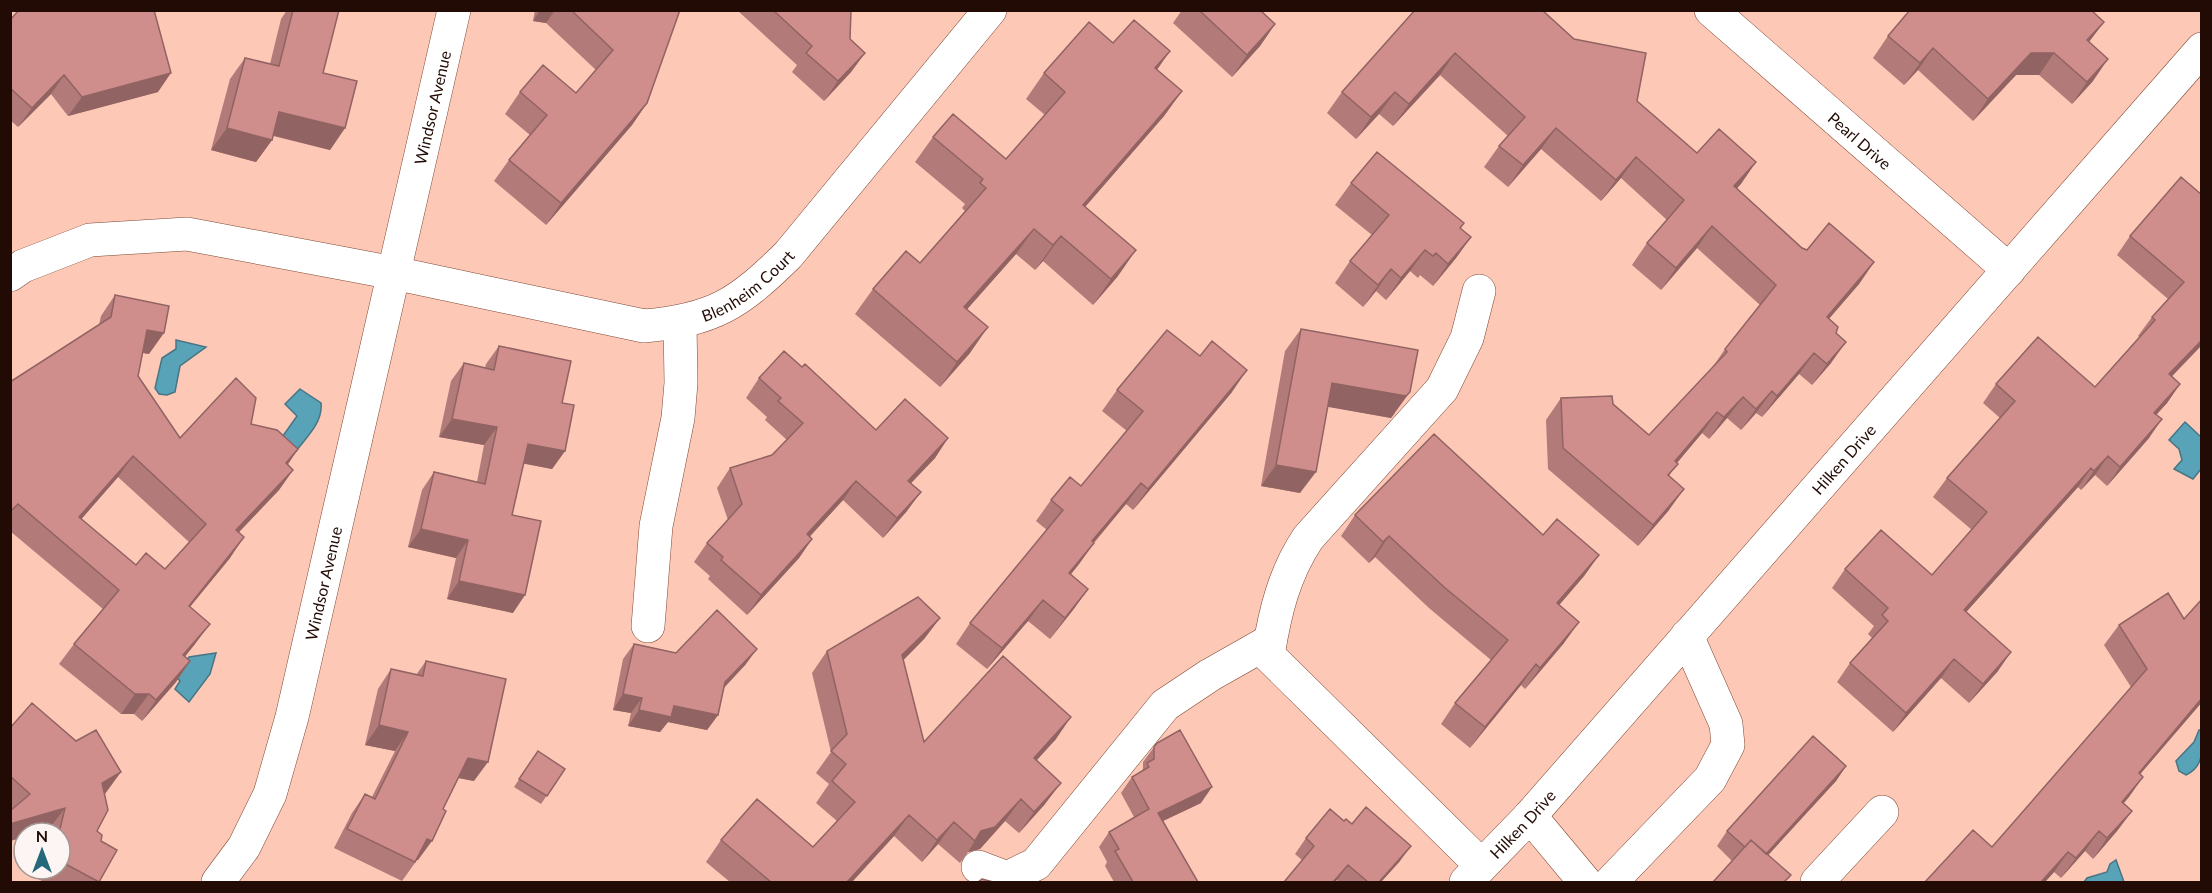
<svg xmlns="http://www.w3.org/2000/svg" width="2212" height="893" font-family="Lato,sans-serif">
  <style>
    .water { fill: #59a3b9; stroke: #487583; stroke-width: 1.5 }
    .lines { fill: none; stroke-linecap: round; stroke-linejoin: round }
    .minor-casing { stroke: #7f4834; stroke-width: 34 }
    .minor { stroke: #fff; stroke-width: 33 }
    .wall { fill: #b27a78; fill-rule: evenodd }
    .shaded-wall { fill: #916362 }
    .building { fill: #cf8e8c; stroke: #916362; stroke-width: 1.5; fill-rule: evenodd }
    .labels { text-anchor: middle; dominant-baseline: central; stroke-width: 6; stroke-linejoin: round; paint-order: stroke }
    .street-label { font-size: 16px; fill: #220b05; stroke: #fcf5f3 }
  </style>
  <rect width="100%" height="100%" fill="#fdc8b6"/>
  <path class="water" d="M176,340L206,347L180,366L175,392L167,395L159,394L155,388L162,358L176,349Z
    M300,389L321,403C323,422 307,437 296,451L280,440L297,416L285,404Z
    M2185,422L2201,437V469L2193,479L2174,469L2182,460L2179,449L2169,440Z
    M216,653L210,674L189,702L175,689L180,681L175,675L189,657Z
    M2199,730H2201C2202,749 2205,766 2186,775L2179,771L2176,761L2194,742Z
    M2116,860L2124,882H2084L2087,878L2107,872L2110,864Z"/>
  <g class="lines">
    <defs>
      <g id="minor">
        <path id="s1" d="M1711,10L2009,270"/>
        <path id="s2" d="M10,275L23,266L90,240L187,234L394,273L644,326C714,320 738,304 788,255L990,10"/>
        <path d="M1479,291L1467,338L1442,389L1308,538C1284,574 1275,612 1268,655L1481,865"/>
        <path d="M648,626L656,526L678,418L681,383L680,323"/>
        <path d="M1530,816L1585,882"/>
        <path d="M978,867L1007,878L1036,864L1165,705L1210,675L1270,641"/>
        <path id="s3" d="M218,882L244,847L270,794L292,717L454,10"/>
        <path id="s4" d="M1466,882L1530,816L2202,49"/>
        <path d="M1611,882L1710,779L1728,745L1726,724L1687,636"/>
        <path d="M1817,882L1882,812"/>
      </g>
    </defs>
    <use href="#minor" class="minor-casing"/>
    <use href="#minor" class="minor"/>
  </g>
  <path class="wall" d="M287,10H339L323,73L345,128L330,150L273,136L272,140L256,162L211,150L230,79L245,58L270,64L281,19Z
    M535,10H680L647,103L632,125L546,225L494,181L509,160L530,135L505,114L520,92L576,93L596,70L546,23L533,21Z
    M737,10H851L850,39L865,53L851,72L824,101L792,72L797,65Z
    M1182,10H1260L1275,24L1260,46L1232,77L1173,23Z
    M1415,10L1637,101L1697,153L1756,162L1737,188L1802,248L1807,250L1874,262L1859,284L1829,319L1836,333L1831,363L1812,385L1799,374L1762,417L1756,413L1741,430L1727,418L1709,439L1702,433L1677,463L1669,476V510L1638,546L1548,469L1546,420L1561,398L1613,404L1649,435L1710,371L1725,349L1760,305L1697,248L1661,290L1632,265L1647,243L1667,220L1621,178L1601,201L1541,149L1508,187L1484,167L1499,146L1508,136L1440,75L1393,126L1379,114L1356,139L1327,113L1342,92Z
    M2097,10L2094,13L2104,22L2089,42L2093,81L2072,104L2039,75H2016L1973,121L1918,70L1904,85L1873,58L1888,36Z
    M10,20L158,92L68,116L51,94L18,127L10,120Z
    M1113,43L1170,51L1157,70L1182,91L1164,116L1085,207L1118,276L1093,305L1043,261L1035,270L1016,254L967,309L970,353L940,387L855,314L873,289L920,263L965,211L962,208L965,204L915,162L933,137L1006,159L1045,115L1026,99L1044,73Z
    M1351,183L1464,223L1460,228L1471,237L1456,258L1433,286L1420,275L1418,278L1410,271L1386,300L1376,291L1363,307L1335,283L1350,261L1372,235L1335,205Z
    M2202,195L2172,376L2180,384L2167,403L2156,414L2149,438L2107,486L2095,475L2081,490L2078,487L1966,612L1998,671L1969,703L1941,678L1893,732L1837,682L1850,663L1872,638L1868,634L1874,626L1832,588L1845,569L1932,575L1972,530L1933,497L1947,478L2000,418L1983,403L1996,384L2095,387L2139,337L2138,336L2152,317L2168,299L2117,255L2130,236Z
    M115,295L149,354L143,353L138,376L180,438L251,424L298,449L288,464L293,470L279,490L238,533L230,558L190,607L195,644L185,657L190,661L176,682L142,721L134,714H121L59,664L74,644L103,609L10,531V382L99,325L101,316ZM118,477L189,542L165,569L136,565L81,519Z
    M1301,329L1395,413L1391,418L1327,406L1300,493L1261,486L1285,351Z
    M499,346L562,403L565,451L552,469L523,463L512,515L513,613L447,599L456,558L408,547L422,490L434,472L477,482L484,445L439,437L451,381L464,363L485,368L486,364Z
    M759,378L876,430L948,438L935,458L911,483L907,511L883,538L843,500L810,536L812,539L799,558L747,615L708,579L710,576L694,562L707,543L728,520L717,488L730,468L772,455L787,440L765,420L767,417L746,398Z
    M1117,390L1232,392L1133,510L1126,504L1094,543L1079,564L1071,574L1088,589L1073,610L1050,639L1028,621L987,669L956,644L970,623L1047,530L1036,521L1051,500L1081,486L1127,431L1102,411Z
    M1355,515L1543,535L1599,555L1584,576L1559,605L1564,643L1525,689L1521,685L1470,748L1441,724L1455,703L1491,660L1429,608L1375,557L1369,563L1341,536Z
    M2202,599V702L2140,774L2143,777L2123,803L2132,811L2117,831L2093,859L2085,851L2061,878L2054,872L2045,882H1925L1992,847L2131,687L2104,645L2119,625L2184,619Z
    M940,618L924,639L903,660L924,742L1056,739L1036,760L1045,804L1019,833L1005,821L980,849L968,852L960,863L938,844L922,862L894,836L852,882H730L706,862L721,840L813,847L837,821L816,803L829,784L816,773L831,752L812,673L827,651Z
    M634,644L676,653L746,664L724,688L718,715L707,730L668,722L660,732L628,726L631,713L613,710L623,659Z
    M426,661L474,781L458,778L418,860H417L402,881L334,848L352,813L365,794L372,797L395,751L365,745L378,689L391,669L416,675Z
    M10,728L105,794H104L97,831L101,841L99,882H44L38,879L40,869H60V833H49V829L24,833V837L10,841Z
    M1157,743L1201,803L1163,821L1198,882H1114L1105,866L1107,862L1099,847L1109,832L1134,817L1121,793L1132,777L1140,773L1143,769V762Z
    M538,751L565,769L541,804L514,787Z
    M1846,766L1836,781L1768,855L1732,861L1717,846L1727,831Z
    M1344,821L1400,861L1381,882H1340L1302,860L1295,854L1306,838Z"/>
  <path class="shaded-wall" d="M540,10H555L546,23L533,21Z
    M2104,22L2088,43L2087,40Z
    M1275,24L1260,46L1232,77L1247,55Z
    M1933,48L1918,70L1904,85L1920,63Z
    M1170,51L1152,76L1155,68Z
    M865,53L851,72L824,101L838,81Z
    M1455,53L1440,75L1393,126L1409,104Z
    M2031,53H2054L2039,75H2016L1973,121L1988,99Z
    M2108,59L2093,81L2072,104L2087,82Z
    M171,73L158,92L68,116L82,97Z
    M64,75L51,94L18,127L32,108Z
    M1182,91L1164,116L1065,230L1083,205Z
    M1395,92L1379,114L1356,139L1371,117Z
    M647,103L632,125L546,225L561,203Z
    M279,112L345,128L330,150L264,133Z
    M227,128L272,140L256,162L211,150Z
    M1556,128L1541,149L1508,187L1523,165Z
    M1636,157L1621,178L1601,201L1616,180Z
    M1756,162L1741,184L1719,207L1734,186Z
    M1712,226L1697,248L1661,290L1676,268Z
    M1034,229L1016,254L947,332L964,307Z
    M1061,236L1043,261L1035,270L1053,245Z
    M1471,237L1456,258L1433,286L1448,264Z
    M1136,250L1118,276L1093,305L1111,279Z
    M1425,250L1410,271L1386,300L1401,278Z
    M1874,262L1859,284L1812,338L1827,317Z
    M1391,269L1376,291L1363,307L1378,285Z
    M988,327L970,353L940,387L957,362Z
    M147,330L164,333L149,354L133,351Z
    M2202,340V345L2156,393L2169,374Z
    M1846,342L1831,363L1812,385L1827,364Z
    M1814,353L1799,374L1762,417L1777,396Z
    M1247,370L1232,392L1133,510L1148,489Z
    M1332,383L1410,392L1391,418L1317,405Z
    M2180,384L2167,403L2141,432L2154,413Z
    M1772,391L1756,413L1741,430L1756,409Z
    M1743,397L1727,418L1709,439L1724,417Z
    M1717,412L1702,433L1660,483L1675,461Z
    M452,419L497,427L484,445L439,437Z
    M2162,419L2149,438L2107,486L2120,467Z
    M948,438L935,458L895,500L908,481Z
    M528,444L565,451L552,469L515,462Z
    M298,449L284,470L286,463Z
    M133,456L118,477L65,538L79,517Z
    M2108,456L2095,475L2081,490L2094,471Z
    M1276,465L1316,472L1300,493L1261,486Z
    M2091,468L2078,487L1951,629L1964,610Z
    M293,470L279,490L221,551L236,530Z
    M856,481L843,500L794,554L807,534Z
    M1141,483L1126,504L1077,562L1092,541Z
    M1684,489L1669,510L1638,546L1653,525Z
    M921,492L907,511L883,538L897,518Z
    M421,529L468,540L456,558L408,547Z
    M1389,536L1375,557L1369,563L1383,542Z
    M244,537L230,558L174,626L189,606Z
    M812,539L799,558L747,615L761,595Z
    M1094,543L1079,564L1055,594L1069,573Z
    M1599,555L1584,576L1543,624L1557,603Z
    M459,581L525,595L513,613L447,599Z
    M1088,589L1073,610L1050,639L1065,618Z
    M1043,600L1028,621L987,669L1002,648Z
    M940,618L924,639L887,677L902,655Z
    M1579,622L1564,643L1525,689L1540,668Z
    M210,624L195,644L168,676L183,655Z
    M757,649L746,664L714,698L725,682Z
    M2011,652L1998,671L1969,703L1983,684Z
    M1954,659L1941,678L1893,732L1906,713Z
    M190,661L176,682L142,721L156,700Z
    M1536,664L1521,685L1470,748L1485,727Z
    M135,694H149L134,714H121Z
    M623,694L642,698L631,713L613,710Z
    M2202,698V702L2124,793L2139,773Z
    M674,706L718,715L707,730L668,722L660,732L628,726L639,710Z
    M1071,717L1056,739L1019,780L1034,758Z
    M379,725L408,732L395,751L365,745Z
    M468,758L488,762L474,781L454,777Z
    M1846,766L1836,781L1749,876L1760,861Z
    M121,772L105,794L87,804L102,783Z
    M2143,777L2129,797L2108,822L2122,802Z
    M1061,783L1045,804L1019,833L1034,812Z
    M1212,787L1201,803L1148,828L1158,813Z
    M1021,799L1005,821L980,849L968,852L981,831Z
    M65,808L49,829L37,833H24V837L10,841V824Z
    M2132,811L2117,831L2093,859L2107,838Z
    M909,815L894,836L852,882H847Z
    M954,822L938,844L922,862L937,840Z
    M2099,831L2085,851L2061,878L2076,858Z
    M427,839L432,841L418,860L414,859Z
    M1411,846L1400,861L1381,882H1379Z
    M2068,852L2054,872L2045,882H2041Z
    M1348,865L1337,880L1335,882H1333Z"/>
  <path class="building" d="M19,10H154L171,73L82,97L64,75L32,108L10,88V20Z
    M293,10H339L323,73L357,81L345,128L279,112L272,140L227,128L245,58L279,66Z
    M571,10H680L647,103L561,203L509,160L547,115L520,92L543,65L576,93L613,50Z
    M773,10H851L850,39L865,53L838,81L806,53L812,46Z
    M1199,10H1260L1275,24L1247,55Z
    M1415,10H1542L1574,39L1646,53L1637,101L1697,153L1719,129L1756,162L1734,186L1802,248L1807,250L1829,223L1874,262L1827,317L1838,327L1836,333L1846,342L1827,364L1814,353L1777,396L1772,391L1756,409L1743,397L1724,417L1717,412L1675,461L1678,464L1668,475L1684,489L1653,525L1563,448L1561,398L1612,396L1613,404L1649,435L1727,352L1725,349L1776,285L1712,226L1676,268L1647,243L1684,200L1636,157L1616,180L1556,128L1523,165L1499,146L1525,117L1455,53L1409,104L1395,92L1371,117L1342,92Z
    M1910,10H2092V11L2104,22L2087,40L2108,59L2087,82L2054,53H2031L1988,99L1933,48L1920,63L1888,36Z
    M1134,20L1170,51L1155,68L1182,91L1083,205L1136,250L1111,279L1061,236L1053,245L1034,229L964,307L988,327L957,362L873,289L906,251L920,263L986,188L980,183L983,179L933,137L953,114L1006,159L1065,92L1044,73L1089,22L1113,43Z
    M1377,152L1464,223L1460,228L1471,237L1448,264L1436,253L1433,256L1425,250L1401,278L1391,269L1378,285L1350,261L1389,215L1351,183Z
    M2181,177L2202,195V340L2169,374L2180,384L2154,413L2162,419L2120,467L2108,456L2094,471L2091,468L1964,610L2011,652L1983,684L1954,659L1906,713L1850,663L1888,621L1882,615L1888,608L1845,569L1881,530L1932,575L1987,512L1947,478L2015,401L1996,384L2038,337L2095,387L2155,320L2152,317L2184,282L2130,236Z
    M115,295L169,306L164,333L147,330L138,376L180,438L236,378L256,398L251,424L277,430L298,449L286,463L293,470L236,530L244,537L189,606L210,624L183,655L190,661L156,700L149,694H135L74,644L119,590L18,504L10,512V382L111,317ZM133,456L206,524L165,569L146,553L136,565L79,517Z
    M1301,329L1418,350L1410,392L1406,396L1332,383L1316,472L1276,465Z
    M1167,330L1200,356L1212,341L1247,370L1148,489L1141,483L1092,541L1094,543L1069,573L1088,589L1065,618L1043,600L1002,648L970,623L1063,510L1051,500L1070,477L1081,486L1143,411L1117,390Z
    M499,346L571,361L562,403L574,405L565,451L528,444L512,515L541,521L525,595L459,581L468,540L421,529L434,472L485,484L497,427L452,419L464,363L494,370Z
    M784,351L802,367L805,364L876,430L905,399L948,438L908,481L921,492L897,518L856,481L807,534L812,539L761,595L721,560L723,557L707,543L742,504L730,468L772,455L803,423L778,401L781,398L759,378Z
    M1434,434L1543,535L1557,519L1599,555L1557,603L1579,622L1540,668L1536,664L1485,727L1455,703L1508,640L1444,587L1389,536L1383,542L1355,515Z
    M2168,593L2184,619L2202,599V698L2139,773L2143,777L2122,802L2132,811L2107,838L2099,831L2076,858L2068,852L2041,882H1925L1973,830L1992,847L2147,669L2119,625Z
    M918,597L940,618L902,655L924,742L1003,656L1071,717L1034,758L1061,783L1034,812L1021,799L995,827L981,831L975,841L954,822L937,840L909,815L847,882H771L721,840L757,799L813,847L855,802L832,781L846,764L831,751L847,734L827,651Z
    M717,610L757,649L725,682L718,715L674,706L671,717L639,710L642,698L623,694L634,644L676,653Z
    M426,661L506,679L488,762L468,758L443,809L446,811L432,841L427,839L415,862L347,829L365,794L375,799L408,732L379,725L391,669L423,676Z
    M32,703L76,741L96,730L121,772L102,783L108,810L97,831L102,835L101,841L117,850L99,882L60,861V833H59L65,808L10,824V811L30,794L10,776V728Z
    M1180,730L1212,787L1158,813L1198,882H1133L1115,851L1119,849L1109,832L1149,809L1132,777L1149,767L1147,763L1154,759V747L1157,743Z
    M1813,736L1846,766L1766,854L1751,840L1745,847L1727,831Z
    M538,751L565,769L547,796L519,779Z
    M1366,807L1411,846L1379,882H1368L1348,865L1333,882H1284L1314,846L1306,838L1330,809L1344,821L1346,819L1352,824Z
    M1751,840L1791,875L1784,882H1713Z
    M982,879L993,882H978Z"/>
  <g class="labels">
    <g class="street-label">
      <text stroke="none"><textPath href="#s3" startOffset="808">Windsor Avenue</textPath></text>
      <text stroke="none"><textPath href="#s1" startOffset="198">Pearl Drive</textPath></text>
      <text stroke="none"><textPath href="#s2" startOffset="765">Blenheim Court</textPath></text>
      <text stroke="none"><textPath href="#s4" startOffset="567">Hilken Drive</textPath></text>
      <text stroke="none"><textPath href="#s3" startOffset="320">Windsor Avenue</textPath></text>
      <text stroke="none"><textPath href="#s4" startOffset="81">Hilken Drive</textPath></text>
    </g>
  </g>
  <rect width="2212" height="893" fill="none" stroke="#220b05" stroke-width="24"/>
  <g transform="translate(42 851)"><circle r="28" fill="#fcf5f3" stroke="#a59794" stroke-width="1.5"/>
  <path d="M0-4.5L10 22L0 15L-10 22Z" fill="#26687b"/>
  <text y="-9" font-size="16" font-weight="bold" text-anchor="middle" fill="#220b05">N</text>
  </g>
</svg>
